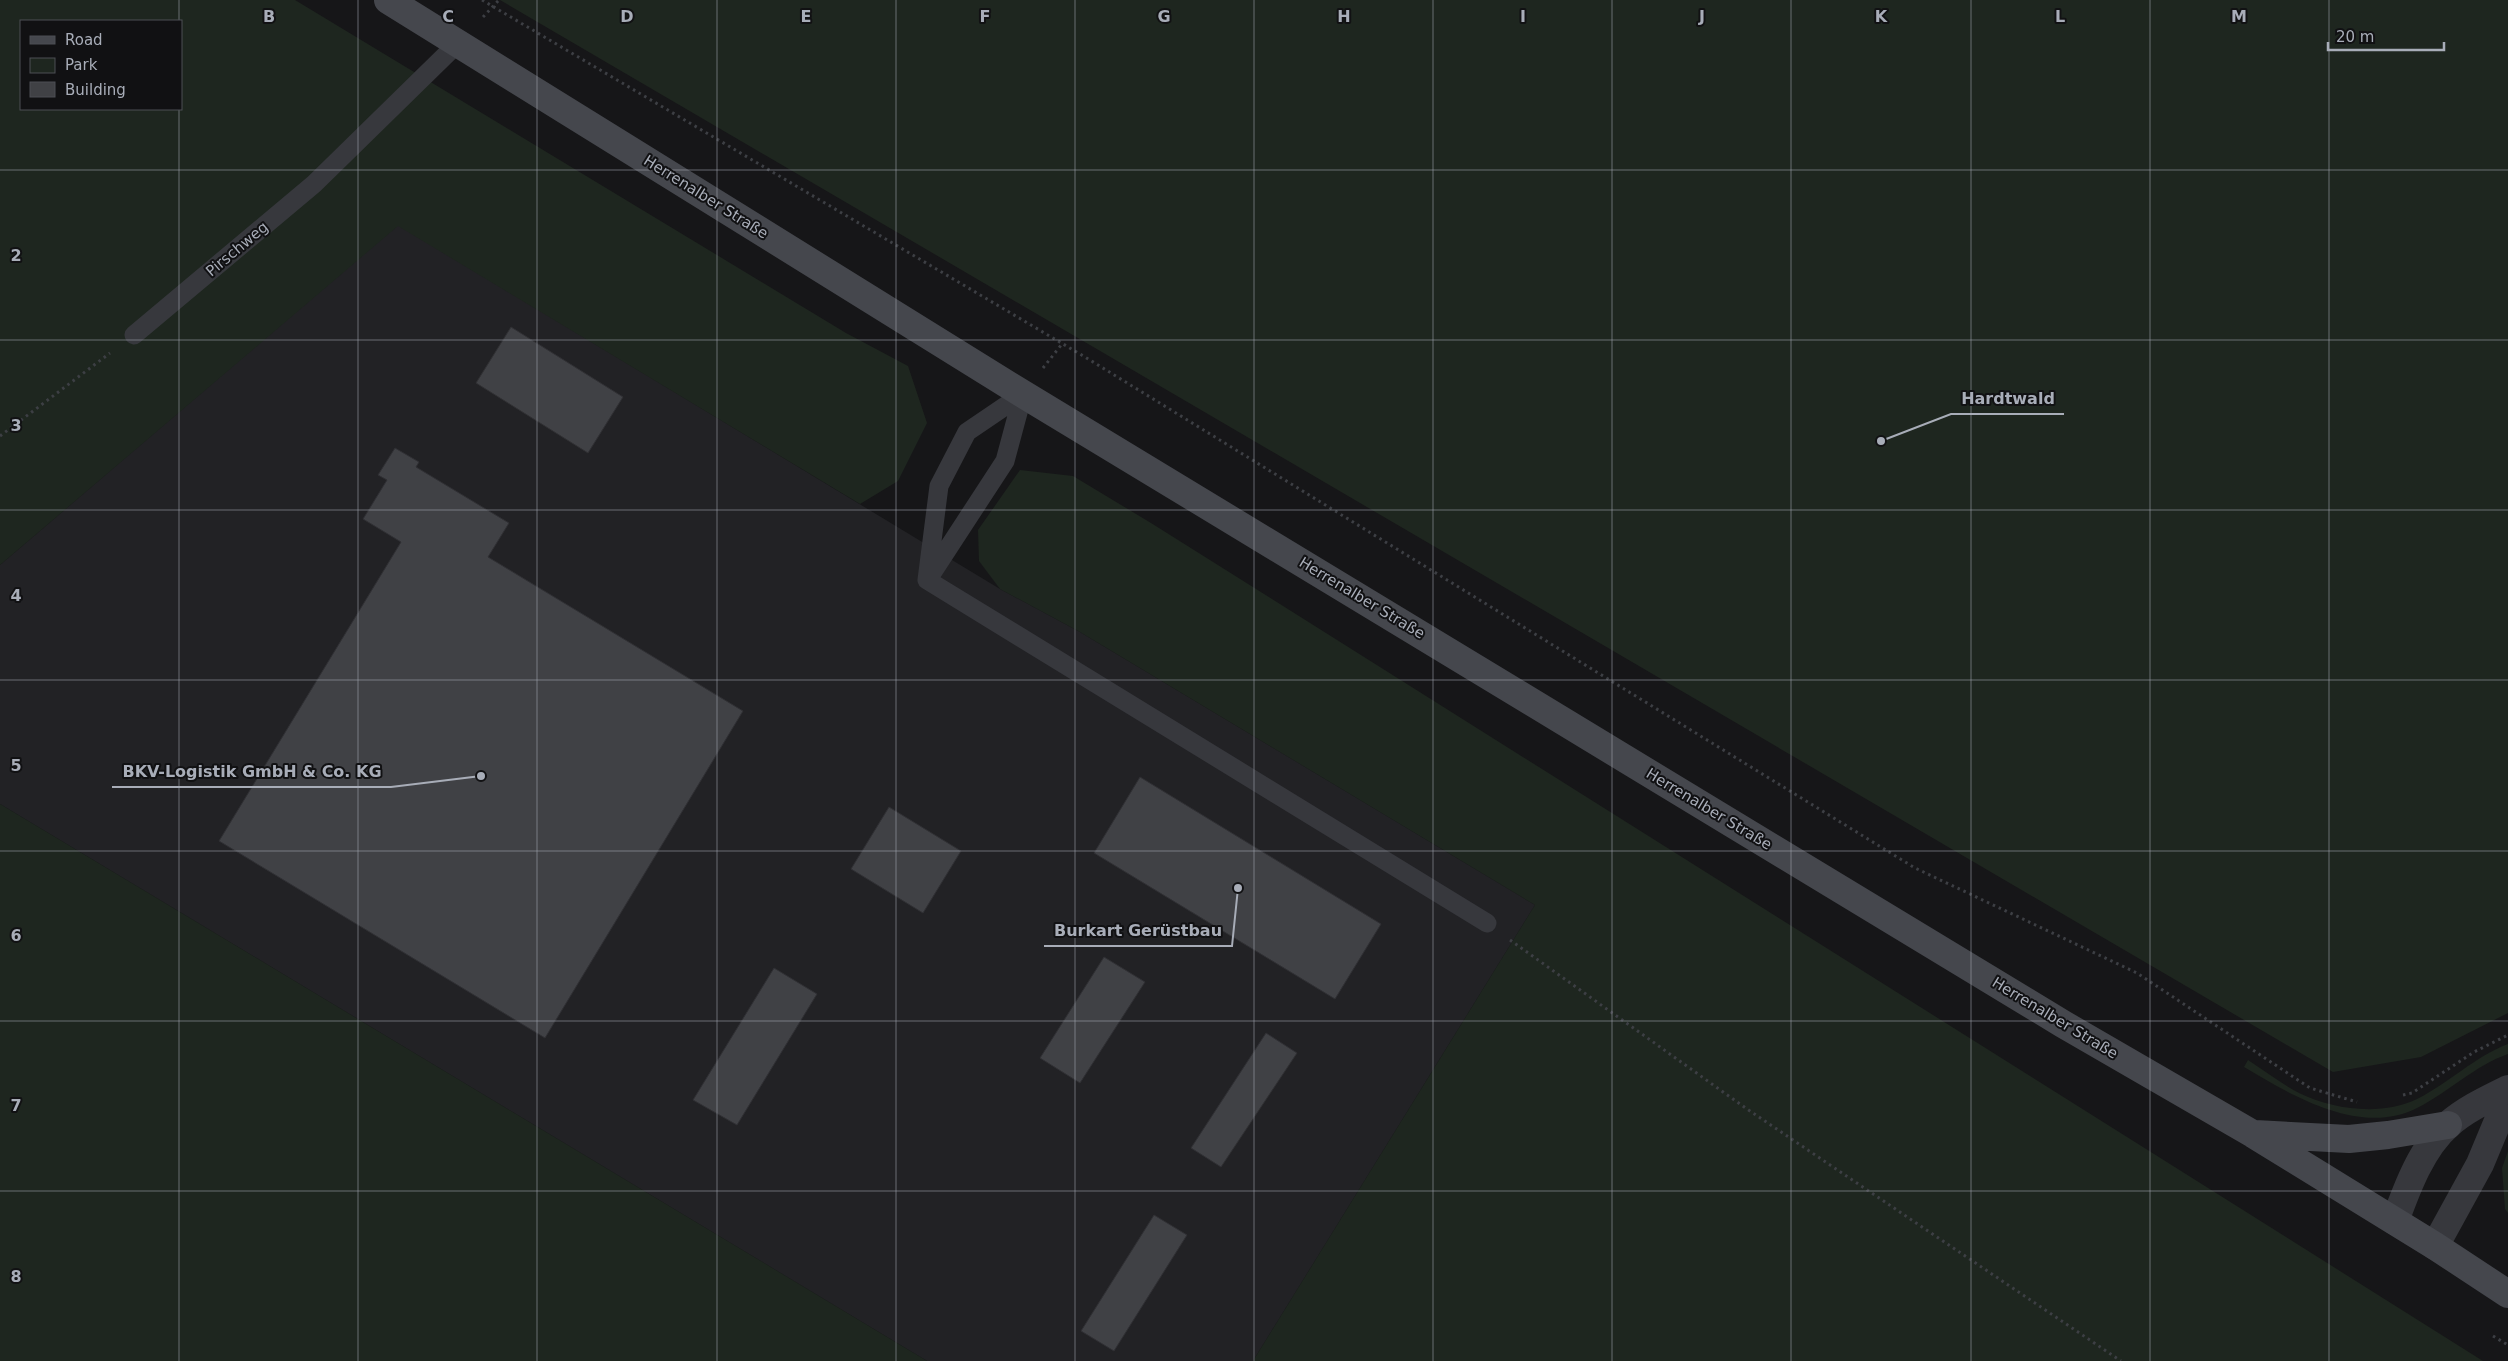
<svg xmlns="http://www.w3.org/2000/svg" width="2508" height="1361" font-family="'DejaVu Sans',sans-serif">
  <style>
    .built { fill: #222225 }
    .green { fill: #1e261f; fill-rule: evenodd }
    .building { fill: #404145; stroke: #303034 }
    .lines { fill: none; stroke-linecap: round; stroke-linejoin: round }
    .path { stroke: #3d3f44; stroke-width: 3; stroke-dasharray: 2.5 4; stroke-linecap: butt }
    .lane { stroke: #37383d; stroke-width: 19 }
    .street { stroke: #37383d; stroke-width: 28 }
    .secondary { stroke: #45474d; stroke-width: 28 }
    .grid { fill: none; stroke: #a8adb8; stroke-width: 1; stroke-opacity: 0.55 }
    .labels { text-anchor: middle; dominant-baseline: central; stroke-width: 4; stroke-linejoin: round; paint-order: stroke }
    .street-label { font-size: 15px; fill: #a8adb8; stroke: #111113 }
    .grid-label { font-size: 16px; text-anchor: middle; font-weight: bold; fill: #a8adb8; stroke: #111113; stroke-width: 4; stroke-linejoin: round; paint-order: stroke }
    .leader { fill: none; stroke: #a8adb8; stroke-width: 2 }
    .callout-dot { fill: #a8adb8; stroke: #111113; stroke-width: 2 }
    .callout-label { font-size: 16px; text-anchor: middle; font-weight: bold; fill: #a8adb8; stroke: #111113; stroke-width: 4; stroke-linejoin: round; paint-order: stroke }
  </style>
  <rect width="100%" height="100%" fill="#161618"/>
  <path class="built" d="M398,225L1000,589L1080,632L1535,905L1253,1361H927L0,804V565Z"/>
  <path class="green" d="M0,0H295L846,333L908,366L927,423L898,481L860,504L398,226L0,565ZM21,21H181V109H21Z
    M500,0H2508V1013L2421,1057L2333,1072Z
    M1020,470L1073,476L1151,523L2483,1361H1253L1535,905L1080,632L1000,589L979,561L978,530Z
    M0,804L927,1361H0Z
    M2508,1044V1054C2474,1066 2449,1092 2417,1108C2360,1137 2291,1095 2244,1067L2248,1060C2265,1071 2282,1084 2299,1093C2334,1110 2382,1116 2417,1099C2449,1083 2474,1057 2508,1044Z
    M2508,1151V1213L2505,1209L2502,1168Z"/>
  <path class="building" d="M511,327L623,397L588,453L476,383Z
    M395,448L419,462L416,467L509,523L488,557L743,711L545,1038L219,841L401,542L363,519L387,480L378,475Z
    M1140,777L1381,924L1335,999L1094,853Z
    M889,807L961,851L923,913L851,869Z
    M1104,957L1145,982L1080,1083L1040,1058Z
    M774,968L817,994L737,1125L693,1100Z
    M1266,1033L1297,1053L1221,1167L1191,1148Z
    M1154,1215L1187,1235L1114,1351L1081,1331Z"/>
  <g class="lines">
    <path class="path" d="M482,0L1085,357L1915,868L2137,973L2310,1088L2357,1102
      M483,17L499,0
      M1043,368L1062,344
      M0,436L110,353
      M1510,940L1747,1109L2121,1361
      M2403,1095L2412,1093L2474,1052L2508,1035
      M2493,1336L2508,1345"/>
    <path class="lane" d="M134,335L314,184L458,43
      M930,576L1005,461L1023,394
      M927,580L1487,923
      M927,580L939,486L967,432L1023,394"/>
    <path class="street" d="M2395,1221C2407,1188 2422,1147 2449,1124C2466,1109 2488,1099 2508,1089
      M2435,1246L2480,1164L2508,1097"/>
    <path class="secondary" d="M388,0L1023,394L2063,1024L2253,1134L2435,1246L2508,1294
      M2255,1134L2349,1139L2388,1135L2448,1125"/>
  </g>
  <path class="grid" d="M179,0V21M358,0V1361M537,0V1361M717,0V1361M896,0V1361M1075,0V1361M1254,0V1361M1433,0V1361M1612,0V1361M1791,0V1361M1971,0V1361M2150,0V1361M2329,0V1361M179,109V1361M0,170H2508M0,340H2508M0,510H2508M0,680H2508M0,851H2508M0,1021H2508M0,1191H2508"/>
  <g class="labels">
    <g class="street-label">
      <text transform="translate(706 197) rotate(32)">Herrenalber Straße</text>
      <text transform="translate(237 249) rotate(-40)">Pirschweg</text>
      <text transform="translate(1362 598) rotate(31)">Herrenalber Straße</text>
      <text transform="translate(1709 809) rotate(31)">Herrenalber Straße</text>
      <text transform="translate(2055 1018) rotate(31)">Herrenalber Straße</text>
    </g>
  </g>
  <g class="grid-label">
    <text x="269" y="22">B</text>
    <text x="448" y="22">C</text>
    <text x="627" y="22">D</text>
    <text x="806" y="22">E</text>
    <text x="985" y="22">F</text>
    <text x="1164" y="22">G</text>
    <text x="1344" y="22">H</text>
    <text x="1523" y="22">I</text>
    <text x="1702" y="22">J</text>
    <text x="1881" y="22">K</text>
    <text x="2060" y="22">L</text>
    <text x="2239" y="22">M</text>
    <text x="16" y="261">2</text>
    <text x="16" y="431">3</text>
    <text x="16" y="601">4</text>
    <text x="16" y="771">5</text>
    <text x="16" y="941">6</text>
    <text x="16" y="1111">7</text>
    <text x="16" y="1282">8</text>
  </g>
  <path class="leader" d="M1881 441L1951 414H2064M481 776L391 787H112M1238 888L1232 946H1044"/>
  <g class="callout-dot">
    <circle cx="1881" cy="441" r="5"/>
    <circle cx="481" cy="776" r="5"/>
    <circle cx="1238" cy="888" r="5"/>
  </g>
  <g class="callout-label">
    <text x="2008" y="404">Hardtwald</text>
    <text x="252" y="777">BKV-Logistik GmbH &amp; Co. KG</text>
    <text x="1138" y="936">Burkart Gerüstbau</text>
  </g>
  <rect x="20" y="20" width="162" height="90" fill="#111113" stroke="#4d4f55"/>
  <rect x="30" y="36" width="25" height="8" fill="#45474d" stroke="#4d4f55"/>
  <text x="65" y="45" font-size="15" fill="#a8adb8">Road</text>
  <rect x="30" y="58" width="25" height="15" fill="#1e261f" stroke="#4d4f55"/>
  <text x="65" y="70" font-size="15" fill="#a8adb8">Park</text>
  <rect x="30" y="82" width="25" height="15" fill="#404145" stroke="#4d4f55"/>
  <text x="65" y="95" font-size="15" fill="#a8adb8">Building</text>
  <path d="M2328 42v8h116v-8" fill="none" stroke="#a8adb8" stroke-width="2.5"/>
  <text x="2336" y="42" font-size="15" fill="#a8adb8" stroke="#111113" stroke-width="4" paint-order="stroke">20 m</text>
</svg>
